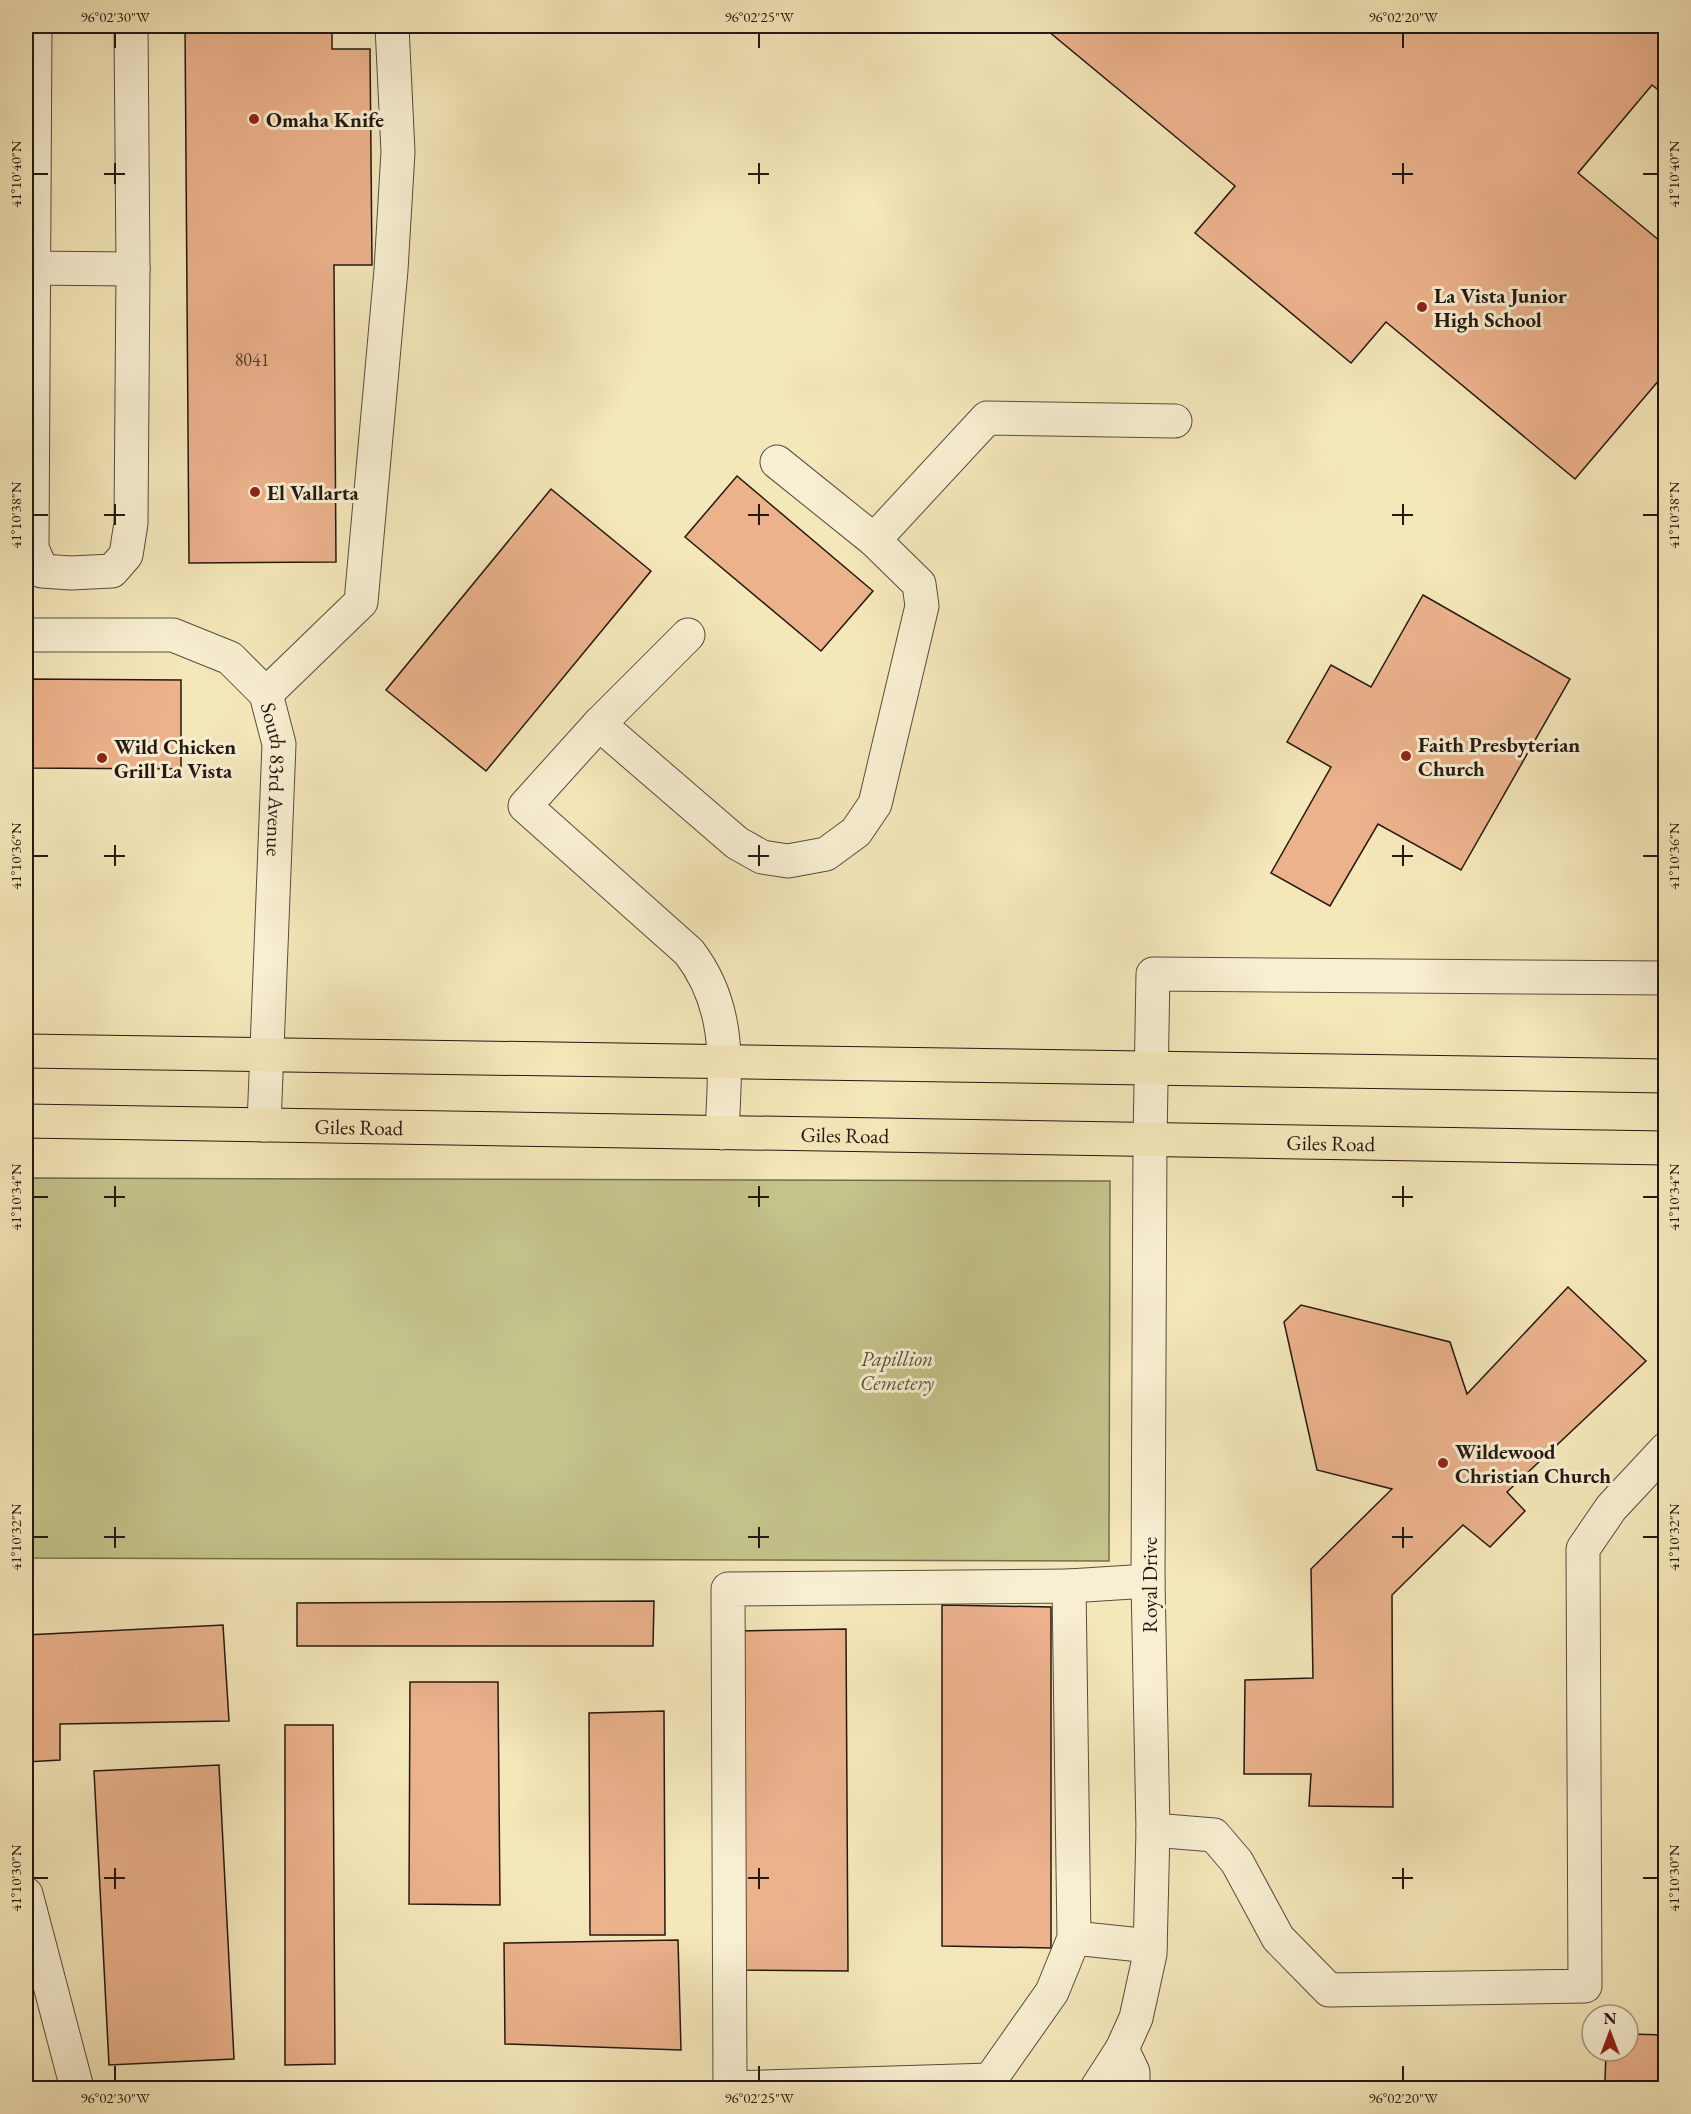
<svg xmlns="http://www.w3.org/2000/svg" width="1691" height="2114" font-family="'EB Garamond',serif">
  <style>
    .green { fill: #c3c38a; stroke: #746e4e; stroke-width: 1.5 }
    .building { fill: #ebb28c; stroke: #241812; stroke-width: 1.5 }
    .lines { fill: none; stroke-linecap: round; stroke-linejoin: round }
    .minor-casing { stroke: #584c3c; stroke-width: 35 }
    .major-casing { stroke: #241812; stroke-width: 35 }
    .minor { stroke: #f8efd2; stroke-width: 33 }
    .major { stroke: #f4e7ba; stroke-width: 33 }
    .ticks { fill: none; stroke: #241812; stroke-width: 2 }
    .poi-dot { fill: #8f2418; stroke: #f8efd2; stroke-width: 2 }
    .labels { text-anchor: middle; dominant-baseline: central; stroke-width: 6; stroke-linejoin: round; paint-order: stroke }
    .number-label { font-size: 18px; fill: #563e30 }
    .poi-label { font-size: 21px; font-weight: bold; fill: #241812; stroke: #f8efd2; text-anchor: start }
    .street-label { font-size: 21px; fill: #241812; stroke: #f8efd2 }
    .park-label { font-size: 21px; font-style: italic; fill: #5c543c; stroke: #f8efd2 }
    .neatline { fill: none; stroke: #241812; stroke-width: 2 }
    .ticks-label { font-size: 15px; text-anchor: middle; fill: #241812 }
  </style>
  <rect width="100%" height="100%" fill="#f4e7ba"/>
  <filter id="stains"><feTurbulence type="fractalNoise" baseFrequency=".00333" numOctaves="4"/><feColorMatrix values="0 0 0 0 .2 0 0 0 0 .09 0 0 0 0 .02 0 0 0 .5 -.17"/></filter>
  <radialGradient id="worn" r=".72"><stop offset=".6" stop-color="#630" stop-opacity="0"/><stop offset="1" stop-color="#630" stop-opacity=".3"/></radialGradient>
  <path class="green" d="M26,1178L1110,1181L1109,1561L26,1558Z"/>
  <path class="building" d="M185,26H332V49H370L372,265H334L336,562L189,563Z
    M1042,26H1666V96L1652,85L1578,173L1666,246V372L1575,479L1386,322L1351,363L1195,233L1235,186Z
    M737,476L873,591L821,651L685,537Z
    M551,489L651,571L486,771L386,690Z
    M1423,595L1570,679L1461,870L1378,824L1330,906L1271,873L1331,767L1287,742L1331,665L1371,687Z
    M26,679L181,680V769L26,768Z
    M1568,1287L1646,1361L1507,1492L1525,1511L1490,1547L1463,1525L1392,1595L1393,1807L1309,1806L1311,1774H1244L1245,1680L1313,1678L1311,1569L1392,1489L1317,1470L1284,1322L1301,1305L1450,1342L1467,1394Z
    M654,1601L653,1646H297V1603Z
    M942,1605L1051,1607V1948L942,1946Z
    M223,1625L229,1721L60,1724V1760L26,1762V1635Z
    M846,1629L848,1971L740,1970L738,1631Z
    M410,1682H498L500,1905L409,1904Z
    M664,1711L665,1935H590L589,1713Z
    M285,1725H333L335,2064L285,2065Z
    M219,1765L234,2059L109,2065L94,1771Z
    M678,1940L681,2050L505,2044L504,1943Z
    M1628,2034L1666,2035L1664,2083L1605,2081L1606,2051H1628Z"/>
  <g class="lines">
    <defs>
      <g id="minor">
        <path d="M35,26L32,548L42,571L71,573L112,571L126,555L131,523L133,269L131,26"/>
        <path d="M26,268L133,269"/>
        <path d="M874,540L987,418L1175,421"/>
        <path id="s1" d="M26,635H173L230,658L266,694L279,744L264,1125"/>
        <path d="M688,635L599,724L525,806L689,952C732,1008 725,1067 722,1133"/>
        <path d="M266,694L361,602L391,270L398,152L392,26"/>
        <path d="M599,724L737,843L762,857L788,861L826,854L856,832L875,804L922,606L919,584L874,540L777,462"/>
        <path d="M1069,1586L1148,1581"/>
        <path d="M1153,1830L1214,1835L1237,1862L1278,1938L1329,1990L1585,1986L1583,1549L1611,1508L1666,1449"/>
        <path d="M26,1894L77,2088"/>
        <path d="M1074,1938L1150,1946"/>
        <path d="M1122,2049L1133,2072V2088"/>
        <path d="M730,2088L728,1589L1069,1586L1074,1938L1052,1992L990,2080L992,2088"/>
        <path d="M730,2088L990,2080"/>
        <path d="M1097,2088L1122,2049L1136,2018L1150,1954L1153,1830L1148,1581L1150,1140L1153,974L1666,978"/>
      </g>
      <g id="major">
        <path d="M26,1051L1666,1076"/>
        <path id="s2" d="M26,1121L1666,1148"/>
      </g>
    </defs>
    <use href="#minor" class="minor-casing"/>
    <use href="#major" class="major-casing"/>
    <use href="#minor" class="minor"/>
    <use href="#major" class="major"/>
  </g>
  <path class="ticks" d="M115,33V48M759,33V48M1403,33V48M115,163V184M759,163V184M1403,163V184M33,174H48M104,174H125M748,174H769M1392,174H1413M1643,174H1658M115,504V525M759,504V525M1403,504V525M33,515H48M104,515H125M748,515H769M1392,515H1413M1643,515H1658M115,845V866M759,845V866M1403,845V866M33,856H48M104,856H125M748,856H769M1392,856H1413M1643,856H1658M115,1186V1207M759,1186V1207M1403,1186V1207M33,1197H48M104,1197H125M748,1197H769M1392,1197H1413M1643,1197H1658M115,1527V1548M759,1527V1548M1403,1527V1548M33,1537H48M104,1537H125M748,1537H769M1392,1537H1413M1643,1537H1658M115,1868V1889M759,1868V1889M1403,1868V1889M33,1878H48M104,1878H125M748,1878H769M1392,1878H1413M1643,1878H1658M115,2066V2081M759,2066V2081M1403,2066V2081"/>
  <g class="poi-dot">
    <circle cx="254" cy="119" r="6"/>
    <circle cx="1422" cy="307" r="6"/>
    <circle cx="255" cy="492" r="6"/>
    <circle cx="1406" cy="756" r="6"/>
    <circle cx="102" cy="758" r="6"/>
    <circle cx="1443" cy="1463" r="6"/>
  </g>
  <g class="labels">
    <g class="number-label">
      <text x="252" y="359">8041</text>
    </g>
    <g class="poi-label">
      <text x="266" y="119">Omaha Knife</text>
      <text x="1434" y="295">La Vista Junior<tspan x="1434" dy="24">High School</tspan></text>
      <text x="267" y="492">El Vallarta</text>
      <text x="1418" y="744">Faith Presbyterian<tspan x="1418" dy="24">Church</tspan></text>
      <text x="114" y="746">Wild Chicken<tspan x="114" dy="24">Grill La Vista</tspan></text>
      <text x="1455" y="1451">Wildewood<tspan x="1455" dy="24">Christian Church</tspan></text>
    </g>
    <g class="street-label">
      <text stroke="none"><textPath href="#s1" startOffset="346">South 83rd Avenue</textPath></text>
      <text stroke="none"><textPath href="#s2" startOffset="333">Giles Road</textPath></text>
      <text stroke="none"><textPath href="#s2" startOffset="819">Giles Road</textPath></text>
      <text stroke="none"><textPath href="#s2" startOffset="1305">Giles Road</textPath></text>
      <text transform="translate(1149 1585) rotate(-90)">Royal Drive</text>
    </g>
    <g class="park-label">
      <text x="897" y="1358">Papillion<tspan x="897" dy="24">Cemetery</tspan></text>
    </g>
  </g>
  <rect width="1691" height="2114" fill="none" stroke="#f4e7ba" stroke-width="66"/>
  <g transform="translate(1610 2033)"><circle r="28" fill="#f8efd2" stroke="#a39985" stroke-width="1.5"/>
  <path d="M0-4.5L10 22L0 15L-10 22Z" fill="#8f2418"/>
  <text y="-9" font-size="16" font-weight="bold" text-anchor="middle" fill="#241812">N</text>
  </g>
  <rect x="33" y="33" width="1625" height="2048" class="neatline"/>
  <g class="ticks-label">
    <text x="115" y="22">96°02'30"W</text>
    <text x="759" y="22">96°02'25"W</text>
    <text x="1403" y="22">96°02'20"W</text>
    <text transform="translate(16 174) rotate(-90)" y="5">41°10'40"N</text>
    <text transform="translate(1674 174) rotate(-90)" y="5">41°10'40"N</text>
    <text transform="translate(16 515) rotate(-90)" y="5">41°10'38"N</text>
    <text transform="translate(1674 515) rotate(-90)" y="5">41°10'38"N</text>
    <text transform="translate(16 856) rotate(-90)" y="5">41°10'36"N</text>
    <text transform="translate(1674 856) rotate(-90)" y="5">41°10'36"N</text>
    <text transform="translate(16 1197) rotate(-90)" y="5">41°10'34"N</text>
    <text transform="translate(1674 1197) rotate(-90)" y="5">41°10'34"N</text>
    <text transform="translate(16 1537) rotate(-90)" y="5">41°10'32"N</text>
    <text transform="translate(1674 1537) rotate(-90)" y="5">41°10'32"N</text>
    <text transform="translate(16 1878) rotate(-90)" y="5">41°10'30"N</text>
    <text transform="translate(1674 1878) rotate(-90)" y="5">41°10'30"N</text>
    <text x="115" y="2103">96°02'30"W</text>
    <text x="759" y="2103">96°02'25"W</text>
    <text x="1403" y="2103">96°02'20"W</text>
  </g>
  <rect width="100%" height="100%" filter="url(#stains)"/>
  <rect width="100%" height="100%" fill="url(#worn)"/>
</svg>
